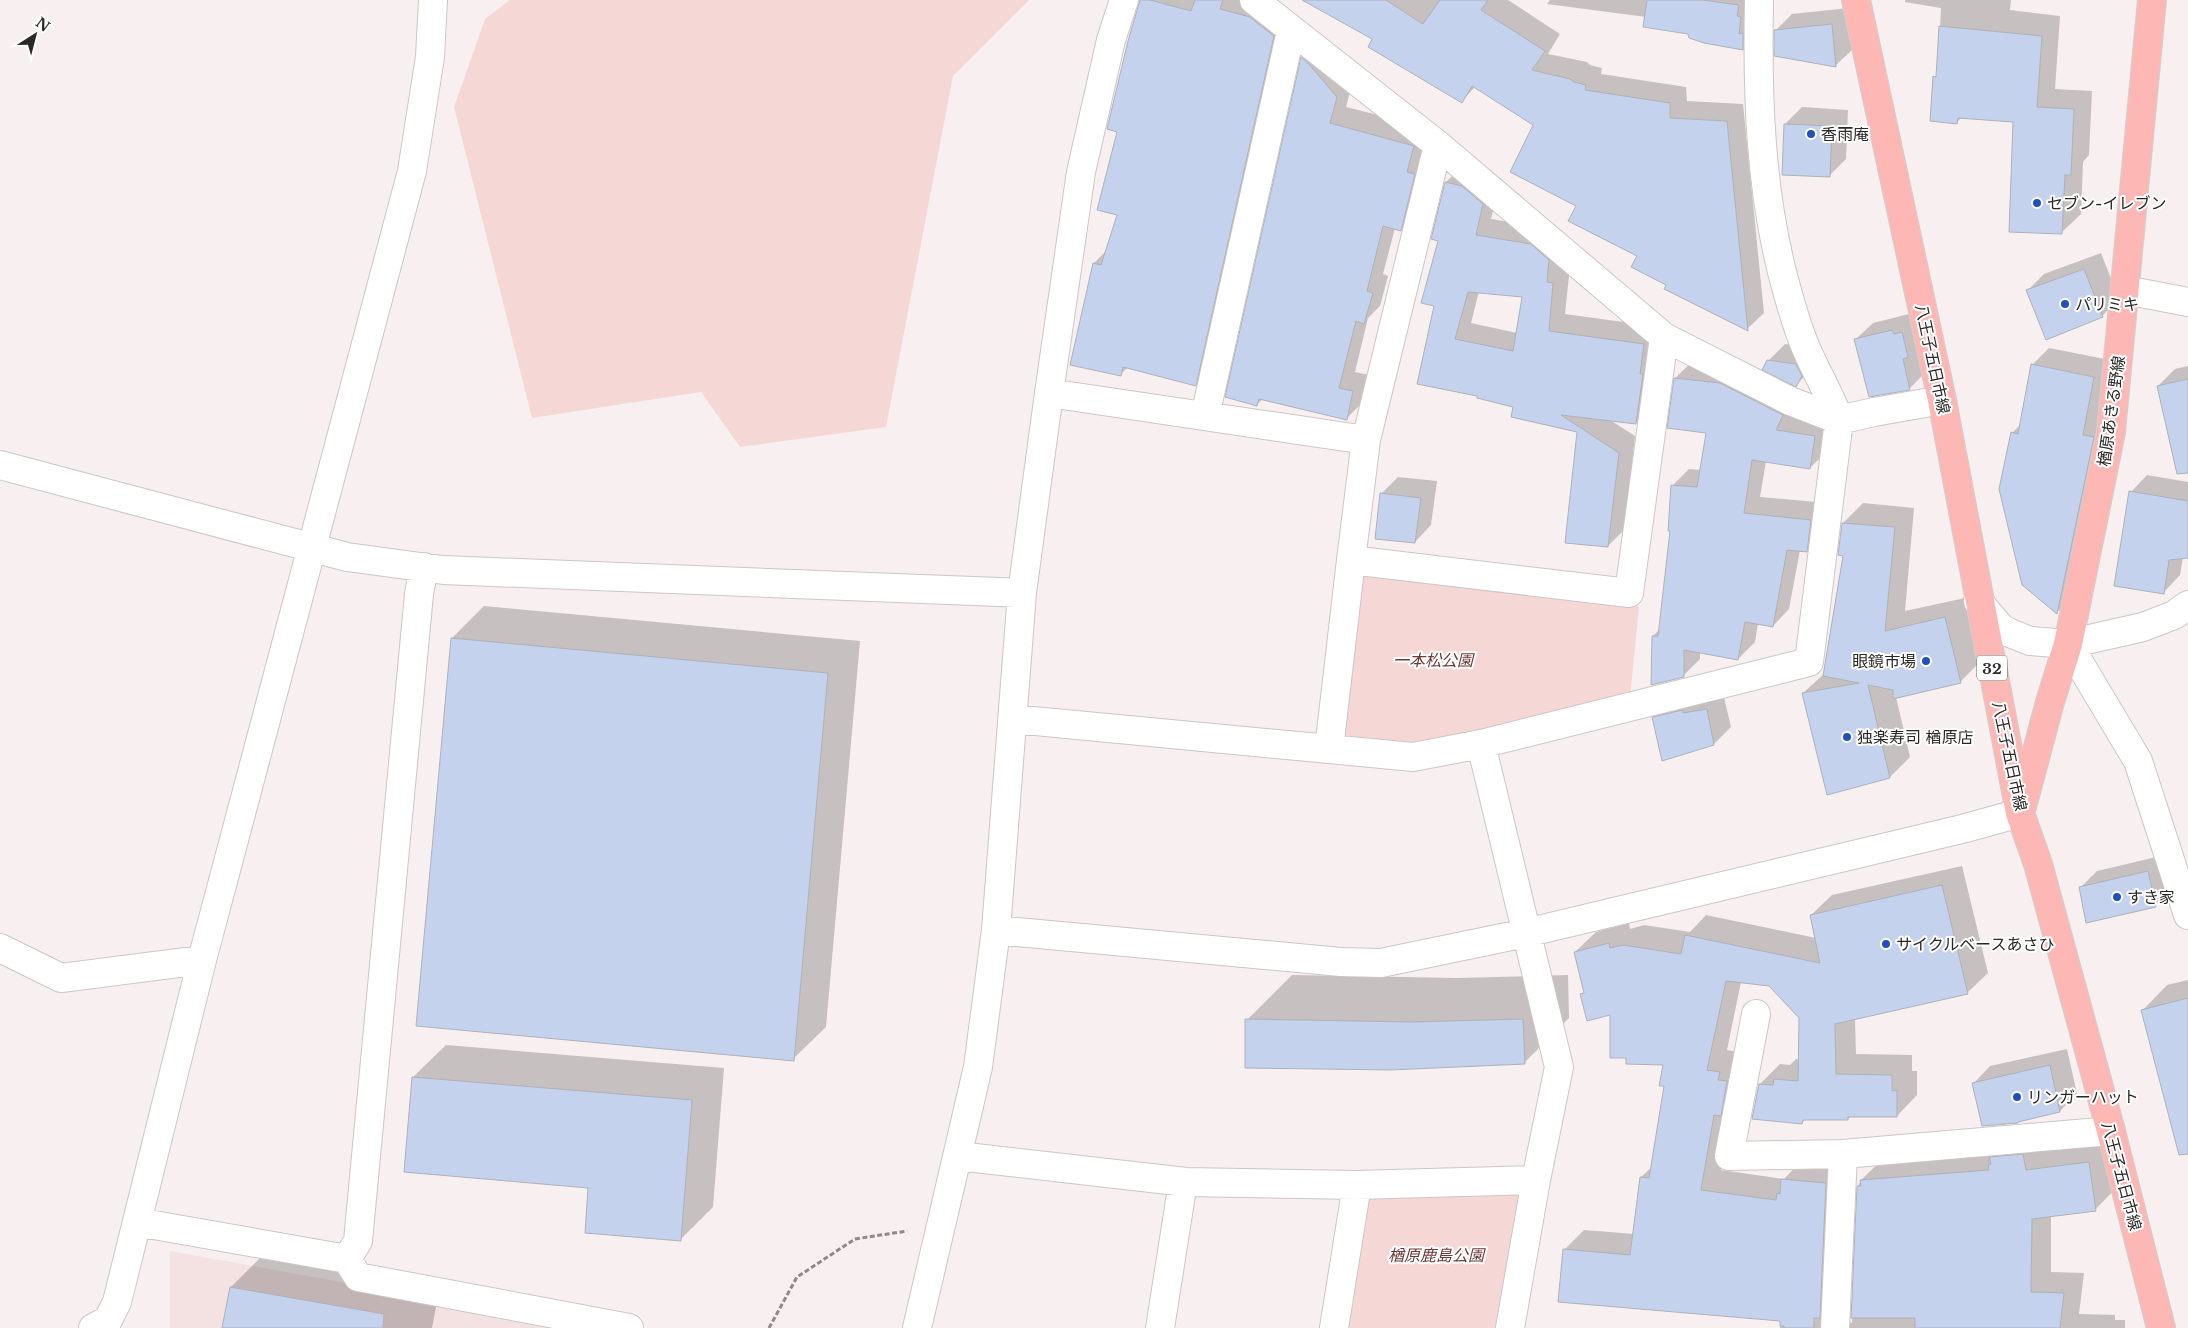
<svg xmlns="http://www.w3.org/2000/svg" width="2188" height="1328" font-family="'Libre Baskerville','Noto Sans JP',serif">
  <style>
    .built { fill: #f3e2e1 }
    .green { fill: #f5d8d6 }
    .shadow { fill: #0003; fill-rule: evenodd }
    .building { fill: #c4d2ee; stroke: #aeb1b7; fill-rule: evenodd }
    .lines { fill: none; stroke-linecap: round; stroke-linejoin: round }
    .minor-casing { stroke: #cdc6c5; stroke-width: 30 }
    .major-casing { stroke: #d0d0cf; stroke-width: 30 }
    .path { stroke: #8f8a89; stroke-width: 3; stroke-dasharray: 5 2.5; stroke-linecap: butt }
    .minor { stroke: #fff; stroke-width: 28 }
    .major { stroke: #fdb8b5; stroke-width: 28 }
    .poi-dot { fill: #214fbd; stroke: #fff; stroke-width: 2 }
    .labels { text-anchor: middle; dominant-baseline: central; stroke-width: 4; stroke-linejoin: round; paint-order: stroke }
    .shield { fill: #fff; stroke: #6a6868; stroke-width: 1 }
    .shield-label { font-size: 15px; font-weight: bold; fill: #2a2827 }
    .poi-label { font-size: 16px; fill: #2a2827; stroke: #fff; text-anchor: start }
    .street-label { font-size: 16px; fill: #2a2827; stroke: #fff }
    .park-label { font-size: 16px; font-style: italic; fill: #6b3936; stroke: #fff }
  </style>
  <rect width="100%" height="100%" fill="#f8f0f0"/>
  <path class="built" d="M170,1251L341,1282L578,1328H170Z"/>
  <path class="green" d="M510,0H1029L953,76L886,427L740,447L701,392L532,418L454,107L485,19Z
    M1351,560L1629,593L1639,608L1629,707L1481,744L1329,749Z
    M1536,1180L1510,1328H1334L1357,1185Z"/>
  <path class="shadow" d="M1141,0H1265L1290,19L1212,368L1195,385L1128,367L1120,375L1071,364L1094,263L1107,250L1119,214L1118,131Z
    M1314,0H1508L1560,34L1548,54L1587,62L1590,65L1602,68L1601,74L1686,87L1687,101L1743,104L1764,313L1747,329L1668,284L1639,256L1578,205L1534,125L1475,87L1462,101L1417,66Z
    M1550,0H1758L1759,32L1743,49L1646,17L1547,4Z
    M1905,0H2011L2010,10L2060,16L2055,89L2092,91L2089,155L2083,162L2081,214L2062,232L2014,121L1962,117L1957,122L1934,77L1938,74L1941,8L1905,2Z
    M1849,8L1853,49L1836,65L1776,55L1775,31L1792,14Z
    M1319,41L1353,80L1346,107L1429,128L1417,213L1401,230L1395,228L1383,274L1388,276L1380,306L1368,318L1355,372L1369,375L1363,402L1346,419L1263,399L1257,404L1227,396L1302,58Z
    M1802,107L1848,110L1846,159L1829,176L1785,124Z
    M1463,166L1499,187L1491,219L1548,228L1570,266L1565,314L1660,327L1653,406L1636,423L1610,420L1635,436L1625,529L1608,546L1579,431L1515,406L1478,397L1435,305L1439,240L1446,182ZM1479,291L1524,296L1517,333L1471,323Z
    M2101,253L2119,299L2102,316L2027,291L2044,274Z
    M1909,314L1926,372L1909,389L1856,339L1873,323Z
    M1785,344L1813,348V368L1796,385L1768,361Z
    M2049,348L2110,360L2074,596L2057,612L2012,433L2021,424L2032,365Z
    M1692,362L1831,420L1827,451L1810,468L1766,461L1760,497L1827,503L1823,534L1806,551L1800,550L1789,609L1773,626L1758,623L1755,642L1738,659L1700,652V659L1683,676L1653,636L1660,629L1671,530L1672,486L1689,469L1701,470L1707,432L1675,378Z
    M2188,366V422L2158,386L2175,369Z
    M2147,475L2188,482V527L2180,575L2164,592L2131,492Z
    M1398,477L1437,481L1431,525L1415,542L1381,494Z
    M1863,503L1914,508L1905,611L1965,598L1980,662L1960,682L1896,697L1910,757L1890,777L1803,693L1825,673L1845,554L1843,523Z
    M484,606L860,641L826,1027L793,1059L452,638Z
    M1723,693L1731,727L1714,744L1663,759L1653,718L1670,701Z
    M2165,855L2172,889L2155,905L2080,888L2097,871Z
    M1962,866L1988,973L1967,993L1855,1019L1856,1054L1912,1055V1071H1917V1095L1897,1116H1851L1848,1119L1806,1118L1802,1123L1760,1084L1780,1064L1790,1065L1796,1059L1800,1060V1018L1770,985L1741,982L1727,1050L1739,1052L1721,1170L1784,1179L1803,1159L1846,1163L1847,1321L1852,1323L1858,1186L1861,1180L1882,1160L2109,1142L2115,1189L2095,1210L2051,1215V1272L2084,1273L2079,1314L2115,1315V1320H2125V1328H2128H1780V1320L1564,1250L1584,1230L1634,1234L1641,1177L1653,1166L1666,1085L1664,1064L1627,1057L1612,1013L1581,994L1585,991L1575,952L1596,932L1629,923L1630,929L1644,925L1690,932L1706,915L1816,938L1811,915L1832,895Z
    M1292,975L1457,978L1568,975L1569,1018L1524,1063L1247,1020Z
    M2188,980V1105L2143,1010L2167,985Z
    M446,1045L724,1068L713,1207L680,1240L590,1187L413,1077Z
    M2067,1049L2077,1094L2060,1111L2020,1120L1974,1083L1990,1066Z
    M263,1255L440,1286L432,1328H223L231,1287Z"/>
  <path class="building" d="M1140,0H1150L1191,11L1195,0H1223L1220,9L1250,17L1274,36L1196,386L1123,367L1121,376L1070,365L1093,263L1101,265L1117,215L1097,210L1117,132L1107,129L1128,41Z
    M1302,0H1386L1423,24L1440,0H1488L1481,10L1545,51L1532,70L1570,79L1574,82L1586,85L1585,90L1670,103V118L1727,121L1748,331L1664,289L1666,285L1631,267L1637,256L1568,221L1576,206L1510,172L1533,125L1472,86L1462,103L1368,47L1372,39Z
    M1647,0H1703L1739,5L1737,16L1741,17L1739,34L1743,33V50L1704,43L1689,38L1688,34L1643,27Z
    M1832,24L1836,67L1774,56V30Z
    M1939,26L2042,36L2037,107L2074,109L2071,175H2065L2062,234L2009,232L2013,122L1958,118L1957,124L1930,121L1933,76L1936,77Z
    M1301,57L1308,63L1337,97L1330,123L1414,146L1407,172L1415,174L1401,231L1383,226L1367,291L1373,293L1364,324L1356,321L1339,388L1353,391L1347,420L1259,399L1257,406L1225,397Z
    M1784,124L1832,126L1830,177L1782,175Z
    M1445,182L1462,186L1483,204L1476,235L1531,244L1549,260L1547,282L1553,283L1549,331L1644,344L1640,374H1643L1636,424L1561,415L1619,453L1608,547L1565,543L1577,432L1511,417L1513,407L1477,398V396L1417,384L1434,306L1421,303L1438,241L1431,239ZM1468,292L1522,297L1513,351L1455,339Z
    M2084,269L2103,317L2046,340L2026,290Z
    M1892,330L1894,334L1902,332L1908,357L1903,359L1910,390L1869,397L1854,339Z
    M1767,360L1796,364L1802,376L1796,387L1762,370Z
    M2031,364L2094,377L2083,435L2094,437L2057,614L2022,585L1999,489L2011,432L2018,434Z
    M1674,378L1720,383L1783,415L1776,430L1815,436L1810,469L1752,460L1744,513L1811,520L1807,552L1787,550L1773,627L1745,622L1738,660L1684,650V677L1651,685L1652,636H1658L1670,531H1668L1671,485L1697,487L1706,433L1667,428Z
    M2188,379V473L2177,474L2157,386Z
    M2129,491L2188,501V558L2169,560L2164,594L2114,586Z
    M1380,493L1421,498L1415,543L1375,539Z
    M1842,523L1895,527L1885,631L1945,617L1961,683L1893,699V690L1868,685L1890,778L1827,795L1802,693L1859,683L1823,676L1843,556L1838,555Z
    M451,638L828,673L794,1061L416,1026Z
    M1707,709L1714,745L1662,761L1652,717L1683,710V713Z
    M2148,871L2156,907L2086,923L2079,887Z
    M1942,885L1968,994L1835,1024L1836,1074L1892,1075V1091L1897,1090V1117H1848V1120H1803L1802,1124L1752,1119L1759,1084L1773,1085L1774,1079L1798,1081L1799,1018L1769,986L1726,981L1707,1070L1720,1072L1718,1080L1727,1081L1721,1116L1714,1115L1701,1190L1776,1200L1777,1193L1780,1194L1781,1179L1826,1183L1820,1318H1814V1328H1784V1326H1780V1321L1558,1302L1563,1249L1630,1255L1640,1177L1649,1178L1664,1086H1659L1663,1065L1626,1064V1058H1610V1015L1587,1021L1580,994L1584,993L1574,952L1609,943L1610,948L1623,945L1681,954L1685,935L1820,963L1810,915Z
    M2188,998V1154L2179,1155L2141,1010Z
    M1245,1019L1411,1022L1523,1019L1525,1064L1390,1070L1245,1068Z
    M2050,1065L2060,1112L2018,1122V1123L1982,1126L1972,1083Z
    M412,1077L692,1100L681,1241L585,1233L588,1188L404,1172Z
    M2023,1154L2026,1170L2089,1162L2096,1211L2032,1219L2031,1292L2064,1293L2060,1328H1915V1318H1851L1857,1186H1861L1860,1180L1989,1170L1988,1165L1991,1164L1989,1157Z
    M230,1287L384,1314L383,1328H222Z"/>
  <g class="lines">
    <defs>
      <path id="minor" d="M1124,0L1111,40L1081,172L1049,393L1022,593L996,930L1341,962L1381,963L1526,933L1962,829L2020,813
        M1254,0L1438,145L1664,337L1790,401L1839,420L1874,412L1942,400
        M2125,290L2188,302
        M1049,393L1366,440
        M1205,416L1291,31
        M0,465L347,557L443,570L1022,593
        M1351,560L1366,440L1438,145
        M1978,601L2001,628L2010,633L2030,641L2068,644L2143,627L2174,615L2188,605
        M2068,644L2138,761L2188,915
        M1013,719L1413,757L1481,744L1809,662L1839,420C1831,397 1819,377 1809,355C1799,334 1792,309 1786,287C1760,194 1757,95 1759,0
        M1481,744L1559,1067L1536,1180L1510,1328
        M1329,749L1351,560L1629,593L1664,337
        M0,948L61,978L202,960
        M1756,1014L1729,1156L1843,1154L2111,1131
        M958,1156L1186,1182L1357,1185L1536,1180
        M137,1222L347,1259L358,1277L629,1328
        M347,1259L358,1241L419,594L424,567
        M93,1328L108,1320L117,1302L202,960L412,171L430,57L433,0
        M917,1328L978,1067L996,930
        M1160,1328L1183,1182
        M1334,1328L1357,1185
        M1835,1328L1843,1154"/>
      <path id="major" d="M1856,0L1942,400L2020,813L2038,864L2111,1131L2161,1328
        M2022,807L2050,702L2068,644L2111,432L2152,0"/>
    </defs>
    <use href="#minor" class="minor-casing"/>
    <use href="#major" class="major-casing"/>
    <path class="path" d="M769,1328L797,1277L855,1239L907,1231"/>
    <use href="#minor" class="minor"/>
    <use href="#major" class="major"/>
  </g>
  <g class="poi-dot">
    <circle cx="1811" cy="134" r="5"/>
    <circle cx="2037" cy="203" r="5"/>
    <circle cx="2065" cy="304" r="5"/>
    <circle cx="1926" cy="661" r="5"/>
    <circle cx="1847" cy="737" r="5"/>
    <circle cx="2117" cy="897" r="5"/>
    <circle cx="1886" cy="944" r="5"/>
    <circle cx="2017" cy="1097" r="5"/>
  </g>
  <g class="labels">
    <rect class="shield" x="1977" y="655.5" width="30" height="25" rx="4"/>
    <g class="shield-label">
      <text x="1992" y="668">32</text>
    </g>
    <g class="poi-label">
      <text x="1821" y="134">香雨庵</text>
      <text x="2047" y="203">セブン-イレブン</text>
      <text x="2075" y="304">パリミキ</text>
      <text x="1916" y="661" text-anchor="end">眼鏡市場</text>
      <text x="1857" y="737">独楽寿司 楢原店</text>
      <text x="2127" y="897">すき家</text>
      <text x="1896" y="944">サイクルベースあさひ</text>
      <text x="2027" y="1097">リンガーハット</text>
    </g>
    <g class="street-label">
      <text transform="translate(1933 359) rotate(78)">八王子五日市線</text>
      <text transform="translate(2111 411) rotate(-82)">楢原あきる野線</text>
      <text transform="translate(2010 756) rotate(78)">八王子五日市線</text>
      <text transform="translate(2122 1176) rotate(75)">八王子五日市線</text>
    </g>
    <g class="park-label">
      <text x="1433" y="660">一本松公園</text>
      <text x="1436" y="1255">楢原鹿島公園</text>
    </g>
  </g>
  <g transform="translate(35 35) rotate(36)" stroke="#ffffff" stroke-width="4" paint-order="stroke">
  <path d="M0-4L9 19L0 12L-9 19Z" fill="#2a2827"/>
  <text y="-8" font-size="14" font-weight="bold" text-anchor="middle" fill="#2a2827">N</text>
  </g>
</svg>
